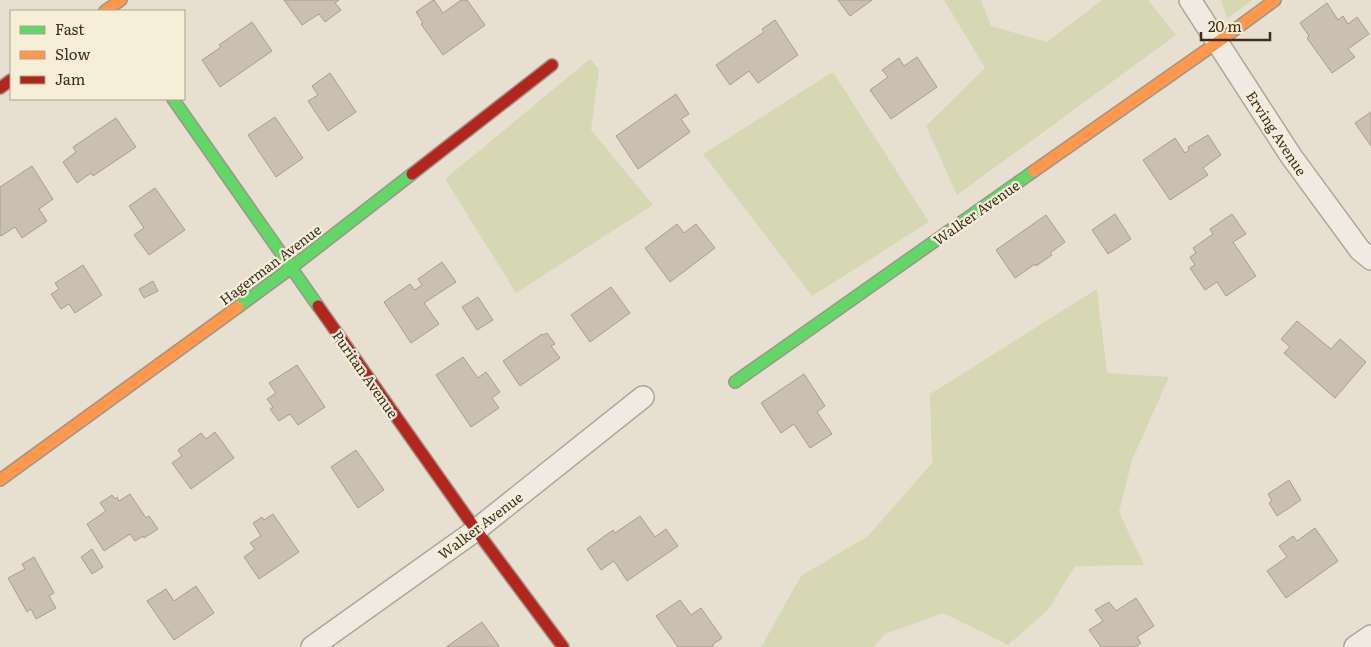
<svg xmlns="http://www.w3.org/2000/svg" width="1371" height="647" font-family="Literata,serif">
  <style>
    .green { fill: #d6d7b3 }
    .building { fill: #cbbfb2; stroke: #a89c90 }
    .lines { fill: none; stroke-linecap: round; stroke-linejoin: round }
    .street-casing { stroke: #ada599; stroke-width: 24 }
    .fast-casing { stroke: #9c958a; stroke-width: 14 }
    .slow-casing { stroke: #9c958a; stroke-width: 14 }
    .jam-casing { stroke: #9c958a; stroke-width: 14 }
    .street { stroke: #efebe3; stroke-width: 21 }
    .fast { stroke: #63d668; stroke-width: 11 }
    .slow { stroke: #ff974d; stroke-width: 11 }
    .jam { stroke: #b3261e; stroke-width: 11 }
    .labels { text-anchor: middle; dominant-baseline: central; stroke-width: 4.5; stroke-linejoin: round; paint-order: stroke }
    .street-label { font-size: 14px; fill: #3d2e20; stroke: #f7eed8 }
  </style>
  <rect width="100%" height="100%" fill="#e7e0d1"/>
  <path class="green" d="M944,0H981L991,26L1047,42L1102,0H1148L1176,35L957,195L926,126L985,68Z
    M1221,0H1253L1227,18Z
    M590,59L599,69L591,130L653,205L516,293L445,179Z
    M833,72L929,222L812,296L703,154Z
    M1097,289L1107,373L1169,377L1132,460L1119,512L1144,565L1075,566L1048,610L1008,645L943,613L885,634L873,647H761L801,576L868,536L932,463L930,394Z"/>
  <path class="building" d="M284,0H339L335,3L341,10L325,22L319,14L302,25Z
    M433,0H434L443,13L461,0H467L485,25L443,55L421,24L423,23L416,12Z
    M838,0H872L850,16Z
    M1327,3L1338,20L1343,16L1348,24L1357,17L1369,34L1348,49L1355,57L1332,73L1307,38L1309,36L1300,23Z
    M775,20L798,55L758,83L749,71L730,85L716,65L764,32L762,29Z
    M252,22L272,51L220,87L202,60L221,47L219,45Z
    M917,57L937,87L891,119L870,90L888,77L882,70L899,58L904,66Z
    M330,73L356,112L328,131L308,101L318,95L312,86Z
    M676,94L689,114L681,119L690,132L638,169L616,136Z
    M1371,112V146L1355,123Z
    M275,117L303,158L276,177L248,135Z
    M116,118L136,147L93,176L91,173L77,183L63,162L76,152L73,147Z
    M1208,135L1221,155L1203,168L1208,175L1170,200L1143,160L1175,138L1185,153L1189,150L1188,147Z
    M32,166L53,199L39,209L47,221L22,238L15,227L1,236L0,235V187Z
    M155,188L185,230L149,255L134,235L144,228L129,206Z
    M1115,214L1131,239L1108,254L1092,230Z
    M1232,214L1246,234L1233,242L1256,276L1226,296L1217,282L1205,290L1190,268L1195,265L1190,257L1196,253L1193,248L1213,234L1210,229Z
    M1046,215L1065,242L1050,253L1052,255L1036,266L1035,264L1015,278L996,250Z
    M677,224L684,233L696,224L715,248L670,282L645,248Z
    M442,262L456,282L424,303L439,324L411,343L384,302L410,284L415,290L422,285L418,279Z
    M83,265L102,295L75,313L69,304L61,309L51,294L59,289L55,283Z
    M153,281L158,291L144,298L139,289Z
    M611,287L630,313L590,342L571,315Z
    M478,297L493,320L477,330L462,307Z
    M1297,321L1331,349L1340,339L1366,362L1335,398L1284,353L1290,347L1281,339Z
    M547,333L555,344L551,346L560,358L520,386L503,361L542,334L543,335Z
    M463,357L478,378L486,372L500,392L492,398L499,408L471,427L436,375Z
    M297,365L325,407L298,425L290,414L279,421L270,409L273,407L267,399L276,393L269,383Z
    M804,374L825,406L817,412L832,434L810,448L794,424L781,433L761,403Z
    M215,432L234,458L191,489L172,463L182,456L178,450L201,433L206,439Z
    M356,450L384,490L358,508L331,467Z
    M1289,480L1301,500L1277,516L1269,503L1272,501L1268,494Z
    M130,494L146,518L149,516L158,529L144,538L143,536L135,541L130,534L104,551L87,524L106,511L100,503L112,495L115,499L117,497L119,501Z
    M273,514L299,552L259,579L244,557L255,549L250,543L261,536L253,523L262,517L264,520Z
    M640,516L655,537L666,529L678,546L627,581L614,561L601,570L587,549L613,530L615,533Z
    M1315,528L1338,561L1286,598L1267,571L1287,557L1279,546L1293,536L1297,541Z
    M92,549L103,567L92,574L81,557Z
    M34,557L54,593L49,596L56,608L36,619L31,609L27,612L8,578L25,569L22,564Z
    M196,586L214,613L174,640L147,601L166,589L174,601Z
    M1136,598L1154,626L1137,637L1141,643L1135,647H1101L1089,630L1103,621L1095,610L1109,602L1116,611Z
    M680,600L691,615L701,608L722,638L712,645L714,647H678L656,616Z
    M482,622L499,646L497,647H446Z"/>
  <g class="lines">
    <defs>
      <path id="street" d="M1190,0L1291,156L1360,250L1371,259
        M312,647L476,530L643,397
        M1355,647L1371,636"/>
      <path id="fast" d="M173,99L318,306
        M238,307L291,268L412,174
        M735,382L1034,171"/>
      <path id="slow" d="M105,11L121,0
        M1034,171L1218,42L1275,0
        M0,480L238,307"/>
      <path id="jam" d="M0,88L11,80
        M412,174L552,65
        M318,306L476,530L563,647"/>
    </defs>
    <use href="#street" class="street-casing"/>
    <use href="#fast" class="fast-casing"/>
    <use href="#slow" class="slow-casing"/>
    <use href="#jam" class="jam-casing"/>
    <use href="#street" class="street"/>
    <use href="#fast" class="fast"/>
    <use href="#slow" class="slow"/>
    <use href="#jam" class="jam"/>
  </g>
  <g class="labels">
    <g class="street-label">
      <text transform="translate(1277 133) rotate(57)">Erving Avenue</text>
      <text transform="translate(976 212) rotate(-35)">Walker Avenue</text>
      <text transform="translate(270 264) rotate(-37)">Hagerman Avenue</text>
      <text transform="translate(366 374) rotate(55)">Puritan Avenue</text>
      <text transform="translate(480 525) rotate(-37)">Walker Avenue</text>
    </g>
  </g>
  <rect x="10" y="10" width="175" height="90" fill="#f7eed8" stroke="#ada18e"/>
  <rect x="20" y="26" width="25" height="8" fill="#63d668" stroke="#ada18e"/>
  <text x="55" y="35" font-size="15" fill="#3d2e20">Fast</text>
  <rect x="20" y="51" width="25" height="8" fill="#ff974d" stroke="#ada18e"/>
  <text x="55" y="60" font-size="15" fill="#3d2e20">Slow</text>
  <rect x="20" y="76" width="25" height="8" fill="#b3261e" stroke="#ada18e"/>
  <text x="55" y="85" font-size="15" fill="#3d2e20">Jam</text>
  <path d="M1201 32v8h69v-8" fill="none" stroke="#3d2e20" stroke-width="2.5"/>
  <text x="1208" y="32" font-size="15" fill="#3d2e20" stroke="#f7eed8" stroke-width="4" paint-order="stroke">20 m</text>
</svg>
